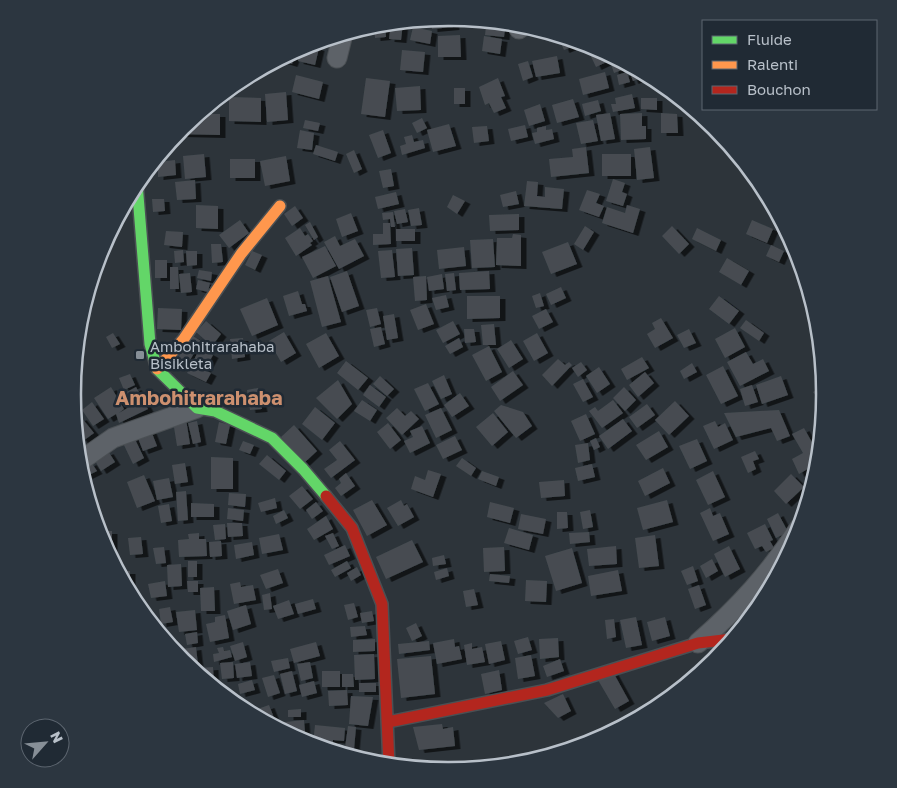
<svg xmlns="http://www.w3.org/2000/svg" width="897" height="788" font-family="'Golos Text',sans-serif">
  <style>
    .building { fill: #464c51; filter: url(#shadow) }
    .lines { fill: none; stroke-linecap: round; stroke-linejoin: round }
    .street-casing { stroke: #4b5054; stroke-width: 21 }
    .fast-casing { stroke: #4b5054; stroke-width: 14 }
    .slow-casing { stroke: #4b5054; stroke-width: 14 }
    .jam-casing { stroke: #4b5054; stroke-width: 14 }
    .street { stroke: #5d6268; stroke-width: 19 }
    .fast { stroke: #63d668; stroke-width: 11 }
    .slow { stroke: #ff974d; stroke-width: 11 }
    .jam { stroke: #b3261e; stroke-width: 11 }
    .poi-dot { fill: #878f97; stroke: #202a34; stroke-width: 2 }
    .labels { text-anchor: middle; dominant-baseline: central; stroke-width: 5; stroke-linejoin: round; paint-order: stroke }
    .poi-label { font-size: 15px; fill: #b8c0c9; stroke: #202a34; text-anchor: start }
    .district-label { font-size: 20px; font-weight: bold; fill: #cd906f; stroke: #202a34 }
    .rim { fill: none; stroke: #b8c0c9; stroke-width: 2.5 }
  </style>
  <defs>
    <filter id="shadow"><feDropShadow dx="5.5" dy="3" stdDeviation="0" flood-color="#0009"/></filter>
  </defs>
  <rect width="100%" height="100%" fill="#2d343a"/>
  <path class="building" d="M444,18H453L454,27L432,29L431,19Z
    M399,22L403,23L401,40L389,39L391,23Z
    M385,24L386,37L375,38L374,25Z
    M486,26L505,28L504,37L485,35Z
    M413,27L432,31L430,44L410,40Z
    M460,35L461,57H438V36Z
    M484,36L502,39L500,54L482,51Z
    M558,36L581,43L564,50Z
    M308,45L319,48L315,65L298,61L301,48Z
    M593,46L615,58L596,67L587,48Z
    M297,50L292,64L282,61L283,58Z
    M402,50L425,52L423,72L400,70Z
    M557,56L560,73L536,77L532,61Z
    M528,61L533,77L523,81L518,64Z
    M620,61L625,63L627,68L614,73L611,64Z
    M627,65L643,73L644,77L633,81Z
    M605,72L609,88L583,95L579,79Z
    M627,72L630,82L619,85L617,75Z
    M296,75L323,82L319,99L292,92Z
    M366,78L390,81L385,117L361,114Z
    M498,78L505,96L501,97L506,108L494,113L489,103L485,105L479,87Z
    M659,82L668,89L669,90L663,93Z
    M420,86L421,110L397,111L395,88Z
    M454,88H465V104H454Z
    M286,92L288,120L267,122L265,94Z
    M632,94L635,108L613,112L611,104H616L615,98Z
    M229,97L261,98V122L229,121Z
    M641,98H657V110L641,109Z
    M573,99L579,117L557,123L552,105Z
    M598,100L601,111L585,116L582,104Z
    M540,104L545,121L529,126L524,110Z
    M610,113L615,139L601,141L596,115Z
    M642,113V126H646V139L621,140L620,114Z
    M661,113L677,114L678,133H661Z
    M199,114H220V135L177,134Z
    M422,118L427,128L417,133L412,123Z
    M305,120L320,123L318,131L303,128Z
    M593,120L598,141L581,144L576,123Z
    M449,124L456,146L433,152L427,130Z
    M525,125L528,137L511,141L508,129Z
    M487,126L489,141L474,143L472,127Z
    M546,126V130L552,129L554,139L535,144L532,133L537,132V128Z
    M300,130L314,133L312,150L297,148Z
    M383,130L391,153L378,158L369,135Z
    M412,135L414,142L423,140L425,148L402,155L400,146L406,144L404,137Z
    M316,145L338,152L335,161L313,154Z
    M586,147L589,173L551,177L549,159L573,157L572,149Z
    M650,147L654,178L637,180L634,149Z
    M354,150L362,169L354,173L346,154Z
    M204,154L206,177L185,179L183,156Z
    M602,154H631V176H602Z
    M286,156L290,181L265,186L260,161Z
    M230,159H255V178H230Z
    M175,160L176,175L158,177V162Z
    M391,169L394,186L383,188L379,171Z
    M613,179L625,183L622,192L627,194L623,206L606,201Z
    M195,180L196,199L177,200L175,182Z
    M527,181L538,182L537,196L545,197V187L564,189L562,209L524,206Z
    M587,190L600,194L596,203L604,206L599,217L579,210Z
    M516,191L519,204L503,207L500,195Z
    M396,192L399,204L378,209L375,197Z
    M453,195L465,201L457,214L447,207Z
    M152,199H164L165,211L153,212Z
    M196,205L218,206V229L196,228Z
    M627,205L640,209L633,233L602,223L607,207L625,213Z
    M295,206L303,218L292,226L284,214Z
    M419,208L422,225L411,226L408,210Z
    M405,209L408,222L397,224L394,211Z
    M393,212L395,227H391L390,219L383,220L382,213Z
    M351,213L358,231L342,237L336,219Z
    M519,214V230L490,231L489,215Z
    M240,220L249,233L229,248L219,235Z
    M752,220L773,229L767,243L746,234Z
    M310,222L318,237L314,240L305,225Z
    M383,223H390L391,244L373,245V234H383Z
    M585,226L594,232L583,250L574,244Z
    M672,226L689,244L679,254L662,236Z
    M300,228L305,236L308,234L313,241L310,243L312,245L296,256L285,238Z
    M697,228L721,240L716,251L692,239Z
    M396,229H415V241H396Z
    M166,231L183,232L182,247L164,245Z
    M513,234L521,235V266L496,265L497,238H512Z
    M335,236L340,246L355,239L364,256L339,269L324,242Z
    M493,239L495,267L472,268L470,240Z
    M568,242L577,264L551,274L542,252Z
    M211,244H221L223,262L212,263Z
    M771,245L784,251L779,262L766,256Z
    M325,246L336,266L313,278L302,257Z
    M464,247L466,266L439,269L437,250Z
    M412,248L414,275L398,276L396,249Z
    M183,250L184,262L175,263L174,251Z
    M392,250L395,277L381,278L378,251Z
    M186,251H197V265L187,266Z
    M252,251L262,255L255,270L245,265Z
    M727,258L749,271L741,285L719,272Z
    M155,260H167V278H155Z
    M170,267H178L179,289H170Z
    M199,270L212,272L211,281L197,278Z
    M347,271L359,306L342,312L330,277Z
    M489,271L490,289L460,290L459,273Z
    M190,273L192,292L181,293L179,274Z
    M454,273L456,290L447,291L445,274Z
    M442,274L444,289L429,291L427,277Z
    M328,276L341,322L322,327L310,281Z
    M426,276L427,300L415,301L413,277Z
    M198,280L210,283L208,292L196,289Z
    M561,287L566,298L551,305L546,294Z
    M298,291L302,304H305L307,311L289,316L283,296Z
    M540,293L544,306L536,308L532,296Z
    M446,295L449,307L436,310L432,298Z
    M467,296H500V318L467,319Z
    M719,296L739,311L729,324L709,309Z
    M267,298L278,325L252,336L240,309Z
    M426,304L434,324L418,330L410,310Z
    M158,308L182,309L181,330L157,329Z
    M377,308L381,324L370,327L366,310Z
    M546,309L553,322L539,329L532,316Z
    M394,314L398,338L387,340L383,316Z
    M661,318L673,338L655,348L647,334L655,329L652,323Z
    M746,320L764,333L759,341L740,328Z
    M206,321L221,334L212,346L196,332Z
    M453,321L460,334L443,343L436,330Z
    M494,324L496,345H483L481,325Z
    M381,327L385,344L374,347L370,329Z
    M735,328L745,347L725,358L715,339Z
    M464,329H474L476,342L465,343Z
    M689,329L696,343L684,348L677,335Z
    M284,332L296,353L281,362L269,341Z
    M113,333L120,344L112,348L106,337Z
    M326,333L339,356L319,368L306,344Z
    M537,333L548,353L534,361L523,341Z
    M191,335L201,341L185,369L175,363Z
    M243,338L245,357L232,359L230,339Z
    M459,338L463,347L450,354L445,346Z
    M511,340L523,359L509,368L497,349Z
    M489,346L502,372L486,381L472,355Z
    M200,348L213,355L205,370L211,373L206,382L187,373Z
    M746,352L753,364L763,359L769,371L740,386L727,362Z
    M642,357L649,368L627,380L621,369Z
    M558,359L565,365L569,362L572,365L552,386L542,375Z
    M346,361L368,378L358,390L337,373Z
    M581,362L587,370L578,377L572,368Z
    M692,363L697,372L684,379L680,371Z
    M723,366L738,396L721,404L706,375Z
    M599,367L610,384L597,393L586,376Z
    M513,371L523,385L500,401L491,387Z
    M645,372L654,383L638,397L629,385Z
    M130,374L135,385L124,390L119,378Z
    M444,375L452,394L441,399L432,381Z
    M380,376L394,389L387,396L373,384Z
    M781,376L788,395L762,404L756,385Z
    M583,379L593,397L583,402L573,384Z
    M338,380L352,404L337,419L316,398Z
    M428,383L439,404L425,411L414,389Z
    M370,385L386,397L379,407L363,395Z
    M752,385L758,402L745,406L740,389Z
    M824,385L825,394L824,407L813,392Z
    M111,387L124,409L119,413L131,406L125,393L136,387L148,409L119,423L116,414L108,419L94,398Z
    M624,387L636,400L625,411L613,398Z
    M258,388L262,409L250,410L247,390Z
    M460,393L469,406L452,417L444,405Z
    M362,400L377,410L370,421L354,411Z
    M613,400L623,413L602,428L589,411L595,407L598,411Z
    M675,401L689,416L669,435L655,420Z
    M92,402L104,419L93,426L82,410Z
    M647,404L655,415L637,428L629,417Z
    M501,405L523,412L532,426L516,438L494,411Z
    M315,407L335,423L322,440L302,424Z
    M397,408L405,416L411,411L419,419L402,435L386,418Z
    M441,408L452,430L436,438L425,415Z
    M779,410L790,436L777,441L771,428L736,437L724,413Z
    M493,413L508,432L492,446L476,427Z
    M586,414L595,434L580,441L571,421Z
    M81,417L94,433L83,441L76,431L75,422Z
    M186,419L190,444L177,446L173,421Z
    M623,419L632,431L608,449L599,436Z
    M197,421L201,442L193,444L188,423Z
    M715,421L718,427L725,423L733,440L714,449L703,426Z
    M219,422L230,425L226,444L215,442Z
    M388,423L401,440L390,449L377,432Z
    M294,425L317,451L304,463L281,437Z
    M422,426L430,443L410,453L404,441L413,437L410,431Z
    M150,428L157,446L143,451L136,433Z
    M804,428L819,455L818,463L799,474L792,459L803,453L792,434Z
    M659,431L668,447L646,460L636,445Z
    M133,435L144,458L133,464L122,441Z
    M455,436L462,450L443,459L436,445Z
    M596,438L600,447L594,450L590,441Z
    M697,439L707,461L690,469L679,446Z
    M243,441L254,445L250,454L239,450Z
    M340,441L355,460L331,478L324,469L337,460L329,450Z
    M588,443L590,460L578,463L575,445Z
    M108,451L115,462L101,471L94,459Z
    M755,451L759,459L753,461L756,469L748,473L741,457Z
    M267,455L286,471L279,480L259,464Z
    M211,457L233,458V489H211Z
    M462,458L476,468L471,476L456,466Z
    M91,462L97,471L87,476L82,467Z
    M185,463L188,482L175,484L172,465Z
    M592,464L595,477L578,481L575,468Z
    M663,468L670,483L645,496L638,481Z
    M428,470L441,474L433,497L411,489L415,476L425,480Z
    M482,471L499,477L496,486L478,479Z
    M713,471L725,497L708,505L696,480Z
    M346,473L355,486L341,496L335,488L341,483L339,479Z
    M791,474L804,487L786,504L774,491Z
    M144,475L155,501L137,508L127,482Z
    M169,478L173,497L157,500L153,481Z
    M564,480L565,496L541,498L539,482Z
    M302,486L313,499L300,509L289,496Z
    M186,491L188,520L178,521L176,492Z
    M229,493L246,494L245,507L228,505Z
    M275,498L277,508L261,512L258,503Z
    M372,500L387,525L367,536L353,510Z
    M401,500L404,506L407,504L414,517L398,526L387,508Z
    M667,500L673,522L643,530L637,508Z
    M316,502L323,511L312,519L306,510Z
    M490,502L514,508L510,523L487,517Z
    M191,503L214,504V517H191Z
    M169,504L172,521L161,523L158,506Z
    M228,508L244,510L243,521L227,519Z
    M710,508L713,516L720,513L729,534L713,541L700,513Z
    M284,510L288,518L276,524L273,516Z
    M590,510L593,527L583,529L580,512Z
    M557,512H567L568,528L557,529Z
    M778,513L788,532L776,538L767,519Z
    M521,514L546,519L543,534L518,529Z
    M326,516L333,529L314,540L307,529Z
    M227,523H242L243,536L228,537Z
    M225,524L226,539L215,540L213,525Z
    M765,524L773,540L770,541L774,548L766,552L762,546L755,549L747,533Z
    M509,528L533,535L529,550L504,543Z
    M99,531H112V555H110Z
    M589,532L590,542L570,544L569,533Z
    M199,533V539H206L207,556L179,557L178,540L189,539L188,534Z
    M333,533L339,546L332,549L325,536Z
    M279,534L283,550L262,554L259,538Z
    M655,535L659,566L639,568L635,538Z
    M141,537L143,554L130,555L128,538Z
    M412,540L423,562L386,579L376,557Z
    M221,541L222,556L210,557L209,542Z
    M252,542L254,555L236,559L234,545Z
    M345,545L350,556L329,565L324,555Z
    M616,546L617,564L589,566L587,549Z
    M729,546L740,569L725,577L714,554Z
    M164,547L166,563L156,564L153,548Z
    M504,547L505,571L484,572L483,548Z
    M572,548L582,583L556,591L545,556Z
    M444,555L446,564L433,566L432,558Z
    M712,559L718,571L706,578L700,566Z
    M188,561H197V577H188Z
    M347,561L351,568L335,577L331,570Z
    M181,564L182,586L168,587L167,565Z
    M693,566L698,581L687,585L681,571Z
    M357,567L361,575L351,581L347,573Z
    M447,568L449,576L436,580L434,572Z
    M278,569L283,583L266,589L260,575Z
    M618,570L622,591L591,596L588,576Z
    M118,571H130V589H128Z
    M490,574L510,576L509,583L489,581Z
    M526,580L547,581L546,602L525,601Z
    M165,581L167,596L151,598L148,584Z
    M187,581H198V592H188Z
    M240,582L241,587L253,585L256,600L234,604L230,584Z
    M699,585L706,605L695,609L688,589Z
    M214,587L215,611H201L200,588Z
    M474,589L478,605L466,607L463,591Z
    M270,593L272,609L264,610L262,595Z
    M313,599L316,609L298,614L295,604Z
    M289,600L294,614L278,619L273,606Z
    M354,603L358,617L348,620L344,605Z
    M246,605L251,624L233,630L227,611Z
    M170,607L173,622L161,624L159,609Z
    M195,610L197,630L179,632L176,612Z
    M372,611L374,621L362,623L360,613Z
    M225,615L229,638L210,642L206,624L215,622V617Z
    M636,617L642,645L626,648L620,620Z
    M665,617L670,636L652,641L647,622Z
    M614,619L616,637L607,639L605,620Z
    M416,623L422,636L412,641L406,628Z
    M365,626L367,635L351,637L350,627Z
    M197,632L198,643L187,645L185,634Z
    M528,637L532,650L518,654L514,641Z
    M558,638L559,657L540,659L539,639Z
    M375,639V651L353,652V640Z
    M454,639L455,647L459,646L462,659L437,664L433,643Z
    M429,641L430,650L399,654L398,644Z
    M501,641L505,660L489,664L485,644Z
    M243,642L247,657L235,661L230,646Z
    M316,642L320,656L294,663L290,649Z
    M472,643V649L482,647L485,662L467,665L464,645Z
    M196,647L198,665L190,666L184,662L182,649Z
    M223,647L224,651L230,650L232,657L214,662L213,654L219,653L217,648Z
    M374,654L375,679L355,680L354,655Z
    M531,655L535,676L518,679L515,658Z
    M431,656L435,694L401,698L397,659Z
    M288,658L290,668L274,672L271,661Z
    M560,659L564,671L547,677L543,666Z
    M233,662L234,678L222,679L220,663Z
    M250,662L252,676L237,678L235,664Z
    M310,662L313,678L301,681L297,664Z
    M213,667L214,685H213L200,674L199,668Z
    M499,670L502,690L485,694L481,674Z
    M292,671L297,691L285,694L280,674Z
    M322,671H340V687H322Z
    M613,672L629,701L615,709L598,680Z
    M342,674H353L354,687H342Z
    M274,675L280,693L268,697L262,678Z
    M252,680L255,690L240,694L238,684Z
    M314,681L317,693L302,697L299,685Z
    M359,683H376V692H359Z
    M347,690L348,705L329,706L328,691Z
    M563,694L571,711L558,718L544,703Z
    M351,696L373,697L368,726L349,724Z
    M269,705L276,723L272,724L249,712Z
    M301,709V717H288V710Z
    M304,720L305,733L290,734L276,727V723Z
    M442,724L443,729L453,727L455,746L419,750L413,727Z
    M315,725L345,728L344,741L333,740V747L313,744Z
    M348,726L356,727L354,749L345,748Z"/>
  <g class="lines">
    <defs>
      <path id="street" d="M519,25V29
        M337,58L343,34
        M79,462L113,438L197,408
        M698,643C740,606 769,574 800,527"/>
      <path id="fast" d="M137,183L150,344L157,369L197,408L215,411L272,438L303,469L326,496"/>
      <path id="slow" d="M157,369L183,340L241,254L280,206"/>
      <path id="jam" d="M326,496L352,528L382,604L389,765
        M388,722L547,690L698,643L732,639"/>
    </defs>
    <use href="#street" class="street-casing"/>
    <use href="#fast" class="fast-casing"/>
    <use href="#slow" class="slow-casing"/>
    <use href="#jam" class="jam-casing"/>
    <use href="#street" class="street"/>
    <use href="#fast" class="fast"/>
    <use href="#slow" class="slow"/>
    <use href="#jam" class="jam"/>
  </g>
  <rect class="poi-dot" x="135" y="350" width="10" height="10" rx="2.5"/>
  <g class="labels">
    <g class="poi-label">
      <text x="150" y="346">Ambohitrarahaba<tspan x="150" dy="17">Bisikleta</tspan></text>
    </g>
    <g class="district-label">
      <text x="199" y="397">Ambohitrarahaba</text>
    </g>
  </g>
  <path d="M0 0H897V788H0ZM448 26H449A367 367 0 0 1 816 393V395A367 367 0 0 1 449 762H448A367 367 0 0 1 81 395V393A367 367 0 0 1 448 26Z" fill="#2c3640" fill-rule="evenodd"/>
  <path class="rim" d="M448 26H449A367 367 0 0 1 816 393V395A367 367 0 0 1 449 762H448A367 367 0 0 1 81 395V393A367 367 0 0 1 448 26Z"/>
  <rect x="702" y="20" width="175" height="90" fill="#202a34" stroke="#5d6670"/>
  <rect x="712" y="36" width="25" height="8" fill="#63d668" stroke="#5d6670"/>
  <text x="747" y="45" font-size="15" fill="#b8c0c9">Fluide</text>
  <rect x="712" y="61" width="25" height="8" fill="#ff974d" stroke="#5d6670"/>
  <text x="747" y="70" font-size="15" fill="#b8c0c9">Ralenti</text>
  <rect x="712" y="86" width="25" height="8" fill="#b3261e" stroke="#5d6670"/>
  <text x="747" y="95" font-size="15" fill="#b8c0c9">Bouchon</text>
  <g transform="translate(45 743) rotate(63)"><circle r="24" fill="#202a34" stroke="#5d6670"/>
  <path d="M0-4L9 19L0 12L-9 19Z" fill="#878f97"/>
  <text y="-8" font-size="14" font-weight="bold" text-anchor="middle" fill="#b8c0c9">N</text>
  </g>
</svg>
